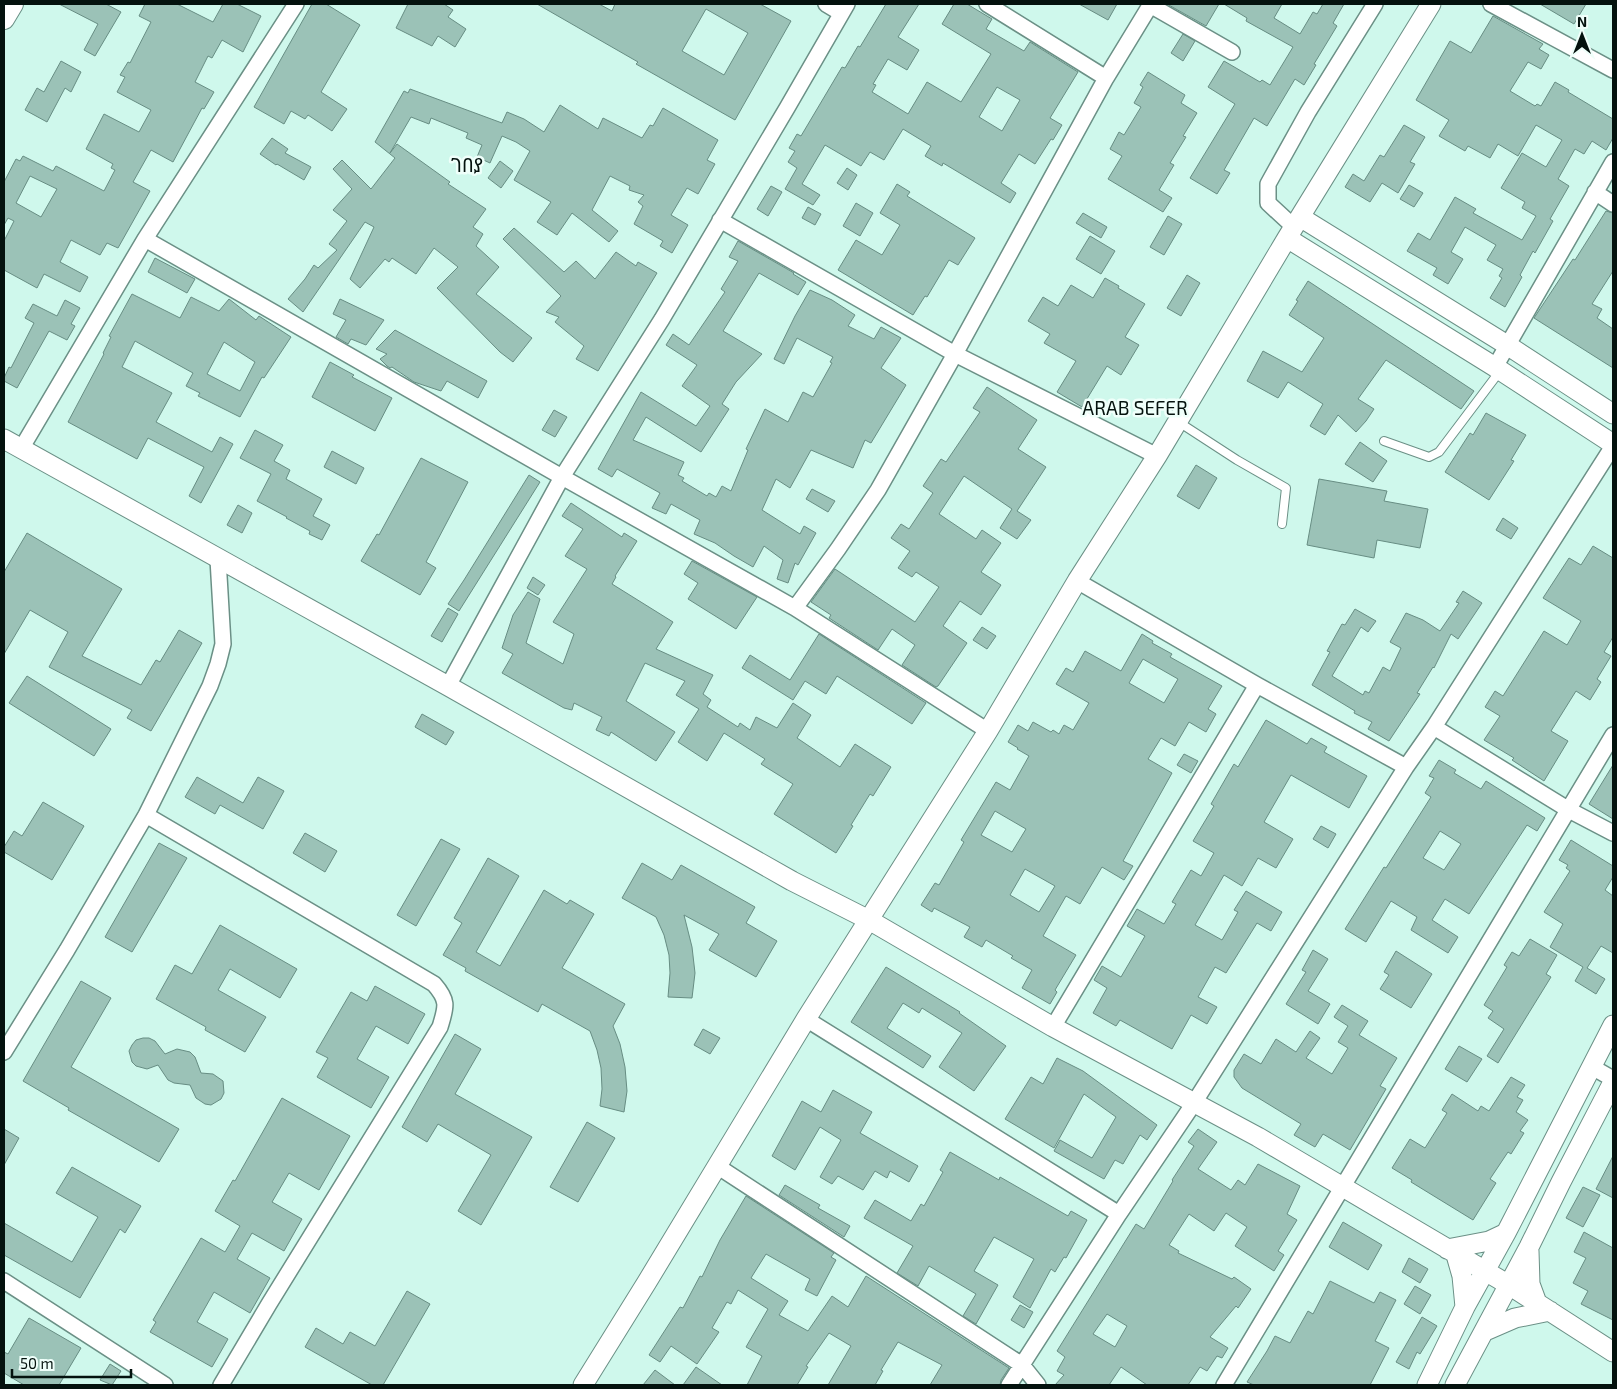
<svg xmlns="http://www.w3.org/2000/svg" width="1617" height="1389" font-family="'Exo 2','Noto Sans Ethiopic',sans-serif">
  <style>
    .building { fill: #9bc2b7; stroke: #678d83; fill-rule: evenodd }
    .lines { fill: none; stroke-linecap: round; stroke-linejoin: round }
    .service-casing { stroke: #6b9086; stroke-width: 10 }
    .minor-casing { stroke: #6b9086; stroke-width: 18 }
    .tertiary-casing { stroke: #6b9086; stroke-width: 21 }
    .secondary-casing { stroke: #6b9086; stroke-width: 22 }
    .service { stroke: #fff; stroke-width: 8 }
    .minor { stroke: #fff; stroke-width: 15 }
    .tertiary { stroke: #fff; stroke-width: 19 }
    .secondary { stroke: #fff; stroke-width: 20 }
    .labels { text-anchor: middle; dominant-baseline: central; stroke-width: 5; stroke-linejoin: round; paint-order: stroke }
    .neighbourhood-label { font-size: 19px; fill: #04120e; stroke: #effffa }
  </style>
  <rect width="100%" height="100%" fill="#cff8ec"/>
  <path class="building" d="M59,4H106L121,12L95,56L84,50L98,24Z
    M145,4H177L213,22L223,4H237L261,16L243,52L222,40L212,58L208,56L195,82L214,92L204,109L202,108L173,162L151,150L133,182L150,191L118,248L107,243L100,255L71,240L60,262L88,277L80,292L44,274L37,288L4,270V241L14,221L8,218L4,225V182L16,159L20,161L23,156L53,171L56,166L104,191L115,170L111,168L113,164L86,149L104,114L139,132L151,110L117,92L125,77L120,75L128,62L130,63L151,22L139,16ZM30,176L57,189L41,217L16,203Z
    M312,4H326L360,25L321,92L347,109L332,131L308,115L305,119L291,111L284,124L254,107Z
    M408,4H444L453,10L448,17L466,29L455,47L438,36L432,46L396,28Z
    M537,4H599L612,11L615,4H760L791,21L735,120L636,64L638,62ZM706,9L748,33L724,75L682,51Z
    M886,4H919L898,37L919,50L907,70L888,59L873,84L876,85L872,92L908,114L927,82L961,102L991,54L942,24L954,4H967L992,19L986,29L1024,51L1030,42L1078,72L1050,118L1062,125L1053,140L1051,139L1035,164L1019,154L1001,183L1016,193L1010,203L943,163L942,166L925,156L931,146L903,129L884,160L870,152L861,166L825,145L802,184L820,195L813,205L785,189L797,168L788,162L795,151L789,148L797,134L801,136L842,67L845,68L858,46L860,47ZM997,87L1020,100L1002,131L979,117Z
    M1079,4H1117L1108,20Z
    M1167,4H1219L1206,26Z
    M1224,4H1282L1274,18L1300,34L1313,12L1317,14L1323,4H1344L1333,23L1337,26L1314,64L1316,65L1304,85L1295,79L1267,126L1254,118L1224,170L1230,173L1217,194L1190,178L1235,104L1208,87L1224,61L1260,82L1262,80L1270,85L1293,47L1246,21L1247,18Z
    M1540,4H1586L1574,24Z
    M1493,16L1543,44L1539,49L1549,55L1541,69L1528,62L1510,91L1535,106L1537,104L1541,106L1555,82L1569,90L1568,92L1613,119V138L1606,150L1592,141L1584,154L1575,149L1558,179L1569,186L1550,219L1553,221L1535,253L1533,251L1520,275L1522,277L1505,307L1490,298L1502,278L1499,276L1503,269L1487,260L1496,245L1465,227L1451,252L1463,259L1448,284L1433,275L1437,268L1407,251L1418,233L1430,240L1455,197L1476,209L1473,213L1522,240L1536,216L1522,208L1525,202L1501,188L1522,153L1546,167L1562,140L1536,125L1518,156L1498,144L1490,158L1468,146L1465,151L1439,136L1449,120L1416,100L1450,41L1471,53Z
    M1183,34L1195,41L1183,61L1171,53Z
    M61,61L81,72L71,92L65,88L47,122L25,110L37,88L44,92Z
    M1148,72L1185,95L1181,103L1197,113L1183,136L1186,137L1170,163L1174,165L1159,190L1172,198L1163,212L1108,179L1122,156L1110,149L1119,132L1124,135L1141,107L1134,103L1143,87L1140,85Z
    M410,89L502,123L507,112L524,119L544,132L560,105L598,129L603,118L642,138L650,125L653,126L663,108L718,140L707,160L715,164L698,194L687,188L671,215L688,225L672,253L660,246L663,241L634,224L643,206L638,202L644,195L629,190L630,186L610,176L592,210L618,231L609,242L572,213L557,235L537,222L551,202L514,180L530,151L516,142L502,136L490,163L477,157L482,145L466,138L468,133L431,118L429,124L411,117L390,153L397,144L450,182L448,184L486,209L473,227L483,234L476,246L499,267L476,294L532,338L513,362L500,352L437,288L458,267L434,248L416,274L392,258L389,262L385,259L360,288L350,279L374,227L365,222L303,312L288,299L305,279L314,265L318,268L337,250L329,244L347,221L333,210L352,189L333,169L342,160L371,189L395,158L375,142L404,91L408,93Z
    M1404,125L1425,137L1410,162L1415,164L1398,193L1382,183L1370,202L1345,187L1353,174L1364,181L1380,155L1384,157Z
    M272,138L288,149L285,153L311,167L304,180L277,164L276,165L260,154Z
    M500,161L513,171L501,188L488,178Z
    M847,168L857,175L848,190L837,183Z
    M897,184L910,192L907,196L975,238L958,265L949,260L927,297L925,296L913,315L838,270L856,240L882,255L900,225L880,213Z
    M1409,185L1423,193L1414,207L1400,199Z
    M771,186L782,192L768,216L757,209Z
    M856,203L873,213L860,236L843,226Z
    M808,207L821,214L815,225L802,218Z
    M1606,211L1613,213V271L1592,304L1602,309L1597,318L1613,329V368L1534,318L1573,259L1575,260Z
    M1083,213L1107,227L1101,238L1076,223Z
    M1168,216L1182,224L1164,255L1150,247Z
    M514,228L564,272L576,261L595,279L616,252L636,266L638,262L657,273L598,371L576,359L584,346L555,322L559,317L546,312L561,296L503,239Z
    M1090,236L1115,251L1101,274L1076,259Z
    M738,241L794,273L793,274L806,282L798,295L759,273L723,331L762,354L736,382L722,404L729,409L701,452L646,417L633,440L684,462L678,475L684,478L682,481L707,496L709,493L716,497L722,486L731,491L748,450L746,449L765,409L788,422L803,392L813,397L832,363L830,362L833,357L797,338L784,364L774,359L795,316L810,290L832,300L855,315L848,326L874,339L881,327L901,338L881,368L906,385L871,443L865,440L853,468L811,450L790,488L776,479L762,510L800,534L804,526L816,533L798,565L795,563L788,583L777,579L783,560L764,546L753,567L734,556L715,543L694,534L700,520L671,504L666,514L652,508L660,493L617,469L612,477L598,469L641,392L696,426L710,406L682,386L697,365L666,345L673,334L689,345L725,292L721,289L738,261L729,257Z
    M155,258L195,279L187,293L148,272Z
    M1187,275L1200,283L1181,316L1167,308Z
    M1105,278L1119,286L1118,288L1145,304L1125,337L1139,345L1121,375L1107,366L1082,407L1057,392L1076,361L1044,343L1050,334L1028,321L1043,297L1058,306L1071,285L1093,298Z
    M1308,281L1474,391L1461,409L1386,360L1358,399L1374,409L1366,421L1356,432L1338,415L1325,435L1310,426L1323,404L1288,382L1278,398L1247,381L1263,351L1302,372L1324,338L1289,315L1298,301L1296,300Z
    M132,294L180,318L191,297L219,311L229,299L256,320L259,316L291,337L264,378L262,377L240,417L198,396L200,393L186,386L193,373L135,341L122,367L172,393L156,422L212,452L220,437L233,444L201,503L189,496L204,467L148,438L137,459L68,422L104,354L103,353L111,337L109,336ZM224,342L255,362L240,391L207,374Z
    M340,299L384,320L366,345L351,339L348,344L336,337L346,320L333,314Z
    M65,300L80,308L71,324L75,326L67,340L49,331L17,388L4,381V378L9,367L11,368L34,323L25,318L33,304L57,316Z
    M395,330L487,381L478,398L447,381L441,391L414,382L392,367L390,368L387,366L380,359L387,354L376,349Z
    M330,362L354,375L352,377L392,398L375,431L312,397Z
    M987,387L1037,420L1018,449L1046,467L1017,511L1031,520L1017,539L1000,528L1012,509L964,476L939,514L976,539L982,530L1001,543L981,572L1001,585L981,615L960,601L943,626L967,643L938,686L936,687L902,665L915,645L892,629L878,650L829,618L831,615L811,602L835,569L915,622L939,587L916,572L912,577L898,568L910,551L891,538L901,524L909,529L933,493L923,486L941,459L946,462L980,412L973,408Z
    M554,410L567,417L555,437L542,430Z
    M1486,413L1526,435L1511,460L1514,461L1489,500L1445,472L1470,433L1473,435Z
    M255,430L283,445L274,461L290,470L286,479L322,499L313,516L330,525L322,540L309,534L310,531L286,518L287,517L257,501L271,474L240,458Z
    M1360,442L1387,461L1373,482L1345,464Z
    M332,451L364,468L356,484L324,467Z
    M421,458L468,482L426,562L436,568L420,595L361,561L377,534L379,535Z
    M1196,465L1217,478L1199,509L1177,496Z
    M529,475L540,482L459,611L448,604L464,580Z
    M1319,479L1387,491L1384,501L1428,509L1420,548L1377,540L1374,558L1307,545Z
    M812,489L835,501L828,512L806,499Z
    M571,503L622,537L624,533L637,541L615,576L616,577L612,584L673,622L656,649L713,675L703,694L711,700L707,707L738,727L740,723L750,730L756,717L777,728L793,703L811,715L797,738L840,767L855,744L891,767L873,796L870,794L851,825L853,826L836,853L774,814L793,784L761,764L765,759L724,733L707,761L678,742L699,709L676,695L685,681L645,663L626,701L675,732L656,761L611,732L609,736L596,730L602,717L574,703L572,710L564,708L502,673L513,654L502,648L513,615L528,592L540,599L526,643L563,664L574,634L553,622L587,569L565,556L583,529L562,516Z
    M238,505L252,513L242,533L227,525Z
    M1503,518L1518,528L1511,539L1496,530Z
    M27,533L122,589L82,656L141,685L156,660L160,662L179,630L202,643L151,731L127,718L132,710L49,667L68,632L30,610L4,654V572Z
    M1593,546L1613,558V637L1604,652L1611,656L1597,679L1601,682L1590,700L1576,691L1551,731L1568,741L1544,781L1512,760L1514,758L1484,740L1500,716L1485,707L1495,691L1503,696L1544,631L1567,645L1581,621L1543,598L1569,558L1581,565Z
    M692,561L757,597L736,629L688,599L698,583L684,574Z
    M533,577L545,585L538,595L527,588Z
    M1463,591L1482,603L1458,639L1451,634L1434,668L1433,667L1417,693L1420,694L1389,741L1368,729L1372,722L1354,713L1355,711L1312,685L1330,652L1327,651L1342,624L1345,625L1355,609L1376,621L1368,632L1361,627L1332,676L1363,695L1365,691L1369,693L1383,667L1390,671L1401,648L1390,642L1406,613L1423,620L1440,631L1459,603L1456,602Z
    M448,608L458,614L442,642L431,636Z
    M982,627L996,636L987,649L973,640Z
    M819,634L926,703L912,724L837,676L826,694L805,681L793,700L742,668L750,655L790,680Z
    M1142,634L1153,641L1152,643L1172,654L1170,657L1222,686L1208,709L1216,714L1206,732L1189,722L1175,746L1161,738L1148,759L1172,773L1123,861L1133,866L1124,880L1102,867L1080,904L1066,896L1043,936L1076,955L1055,990L1057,992L1050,1004L1022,988L1032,970L1011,958L1013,956L986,940L982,947L964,937L970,927L934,908L932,912L921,905L935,883L939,885L964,842L961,840L996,782L1010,790L1029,756L1017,749L1018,748L1008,742L1018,725L1028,731L1033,722L1051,732L1053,730L1059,734L1064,725L1073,730L1089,703L1056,684L1066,668L1073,672L1085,651L1121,671ZM1143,659L1178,679L1164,703L1129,683ZM995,811L1026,829L1012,852L981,835ZM1025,869L1055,886L1039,912L1010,895Z
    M27,676L111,729L94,756L9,703Z
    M422,714L454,732L446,745L415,727Z
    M1266,720L1307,744L1311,738L1327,747L1324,752L1367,776L1349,808L1291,775L1264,822L1293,839L1276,868L1258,858L1242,886L1224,875L1195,925L1222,940L1238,912L1234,910L1246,891L1282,912L1271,931L1257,923L1226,973L1215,967L1198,997L1217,1007L1207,1024L1191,1015L1172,1049L1120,1020L1116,1026L1093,1013L1107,988L1094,980L1102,966L1121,977L1145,936L1127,926L1137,909L1164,924L1176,904L1172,902L1191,870L1201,876L1214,853L1193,841L1214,806L1211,804L1234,764L1238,767Z
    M1184,754L1198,761L1191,773L1177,765Z
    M1439,760L1456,770L1454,773L1481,789L1486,781L1545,818L1537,831L1527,825L1469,914L1445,899L1432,920L1458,937L1448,953L1411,930L1417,917L1391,901L1366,942L1345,929L1384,867L1386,868L1431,797L1425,793L1434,778L1429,776ZM1440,831L1461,844L1444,870L1423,858Z
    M1613,765V819L1589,804Z
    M197,777L243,803L258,777L284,791L263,829L220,805L215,814L185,797Z
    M43,802L84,826L52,880L4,852V847L14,831L22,836Z
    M1321,826L1336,834L1328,848L1313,839Z
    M305,833L337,851L325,872L293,853Z
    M441,839L460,849L416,926L397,915Z
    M1571,840L1613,866V877L1605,890L1613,896V953L1601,946L1587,968L1605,979L1596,994L1575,981L1583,967L1550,947L1563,924L1544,912L1570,871L1566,868L1568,865L1559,860Z
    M159,843L187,858L132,952L105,937Z
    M488,858L519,876L476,952L500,966L544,890L567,904L570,900L594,914L562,968L625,1004L613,1026L620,1044L625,1067L627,1091L624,1112L600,1106L602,1089L601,1068L597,1050L590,1031L542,1004L538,1012L465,971L466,968L443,955L462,923L454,918Z
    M642,863L672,880L681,865L755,907L746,923L777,941L756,977L709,950L719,934L684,915L692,947L695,973L692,998L668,997L670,973L669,955L664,935L656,917L622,898Z
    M220,925L297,969L280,998L230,969L218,990L266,1017L245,1052L205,1030L206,1027L156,999L175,965L192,974Z
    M1530,939L1557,955L1546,974L1551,977L1498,1063L1487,1056L1504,1029L1488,1018L1493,1011L1484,1005L1507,967L1504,965L1512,952L1519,956Z
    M1313,950L1328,959L1308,991L1330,1004L1318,1024L1286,1004L1306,972L1302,970Z
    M1396,951L1432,974L1411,1008L1380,989L1389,975L1384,972Z
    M886,967L960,1012L959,1013L1006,1046L974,1091L939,1067L962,1033L922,1008L919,1013L903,1003L887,1028L931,1056L923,1068L851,1022Z
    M81,981L111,998L71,1067L179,1129L159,1162L68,1110L69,1108L23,1081Z
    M375,986L425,1014L408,1044L376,1026L357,1059L389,1077L371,1108L317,1077L328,1058L316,1052L351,992L367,1001Z
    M1342,1005L1368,1021L1359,1035L1397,1058L1380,1086L1386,1089L1350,1150L1323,1134L1315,1147L1294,1135L1301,1124L1242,1088L1234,1077V1070L1244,1054L1261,1064L1276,1039L1296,1052L1310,1031L1320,1038L1306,1058L1332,1074L1348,1048L1338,1042L1348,1026L1334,1017Z
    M703,1029L720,1038L710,1054L694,1045Z
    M455,1034L481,1049L455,1094L532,1137L481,1225L458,1211L491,1155L438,1124L427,1142L402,1127Z
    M143,1038H149L155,1041L165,1054L177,1049L190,1052L195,1057L201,1073L213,1074L223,1081L224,1093L221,1099L211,1105L205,1104L196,1098L190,1085L174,1083L168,1080L158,1065L147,1069L136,1066L132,1062L129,1051L132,1045L136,1040Z
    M1459,1046L1482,1059L1467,1082L1445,1069Z
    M1057,1058L1083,1071L1157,1125L1147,1140L1140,1135L1123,1164L1115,1160L1104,1179L1054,1151L1060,1140L1092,1158L1116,1117L1084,1094L1054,1148L1005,1119L1031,1077L1043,1084Z
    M1511,1077L1525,1085L1517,1097L1523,1100L1516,1112L1528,1120L1520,1131L1524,1133L1511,1154L1508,1152L1490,1179L1496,1183L1473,1220L1411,1182L1412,1180L1392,1168L1410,1139L1425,1148L1447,1113L1442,1110L1452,1094L1478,1111L1481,1106L1489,1111Z
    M833,1090L872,1112L860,1133L918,1166L909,1182L890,1171L887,1178L875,1171L863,1190L838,1176L832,1184L820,1177L841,1140L820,1127L795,1170L772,1156L802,1101L821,1112Z
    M282,1098L350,1136L319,1190L289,1173L272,1202L302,1219L284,1251L252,1233L237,1259L270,1278L250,1313L214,1292L197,1322L228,1339L212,1367L150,1332L156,1322L153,1320L201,1238L225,1252L240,1226L215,1211L233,1180L235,1181Z
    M587,1122L615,1138L578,1202L550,1187Z
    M4,1129L19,1138L4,1165Z
    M1198,1129L1217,1142L1198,1169L1231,1190L1238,1180L1245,1185L1258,1164L1300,1186L1287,1214L1297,1220L1278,1251L1284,1255L1274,1271L1235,1246L1247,1227L1226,1213L1214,1231L1189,1214L1169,1245L1179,1251L1178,1253L1232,1279L1234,1277L1251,1289L1238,1308L1236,1306L1210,1337L1228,1348L1222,1358L1217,1356L1207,1371L1200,1367L1188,1385H1147L1121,1367L1109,1385H1055L1064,1375L1057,1371L1065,1357L1057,1351L1136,1224L1144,1229L1173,1181L1172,1180L1194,1146L1188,1142ZM1107,1314L1127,1326L1115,1347L1093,1334Z
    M950,1152L999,1180L1000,1177L1068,1216L1071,1211L1087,1220L1066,1258L1064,1257L1055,1272L1051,1269L1030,1308L1013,1297L1034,1259L994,1237L974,1271L998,1285L976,1324L963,1316L976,1294L929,1266L918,1286L897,1273L913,1246L864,1218L875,1200L911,1221L921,1204L924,1206L943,1172L940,1170Z
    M1613,1156V1198L1596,1189Z
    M72,1167L141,1206L125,1233L120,1229L80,1298L4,1255V1223L72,1262L98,1217L56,1193Z
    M785,1185L820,1205L818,1208L850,1226L844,1237L779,1195Z
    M1583,1187L1600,1195L1583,1227L1566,1218Z
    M746,1196L834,1253L831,1257L836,1260L817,1296L805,1290L810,1279L766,1254L751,1278L788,1301L779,1315L808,1331L832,1296L848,1307L866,1276L1009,1368L1001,1380L1000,1385H930L942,1365L898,1342L881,1370L883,1371L875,1385H828L851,1346L829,1333L806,1366L808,1367L797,1385H747L762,1356L746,1347L768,1309L738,1290L731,1304L727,1302L712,1328L719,1332L697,1364L671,1346L660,1362L649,1355L680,1307L683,1308L700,1276L702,1277L720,1240Z
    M1343,1222L1382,1245L1368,1270L1329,1247Z
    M1584,1232L1613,1248V1320L1581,1304L1588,1291L1573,1283L1586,1258L1574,1252Z
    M1409,1258L1428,1269L1420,1283L1402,1272Z
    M1330,1281L1374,1303L1380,1292L1396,1300L1375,1341L1389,1348L1370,1385H1254L1247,1382L1267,1351L1275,1336L1290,1343L1308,1311L1313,1314Z
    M1415,1286L1431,1295L1420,1314L1404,1304Z
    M407,1291L430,1304L383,1385H372L305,1347L316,1328L343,1344L350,1332L375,1346Z
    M1020,1305L1033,1312L1024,1328L1011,1320Z
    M1422,1317L1437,1326L1420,1354L1417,1352L1409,1369L1396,1362Z
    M29,1318L81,1348L59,1385H24L4,1373V1352L8,1354Z
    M110,1364L121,1371L112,1385L100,1380Z
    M696,1367L722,1385H683Z
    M655,1370L675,1385H643Z"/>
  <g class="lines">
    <defs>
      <path id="service" d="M1177,421L1237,460L1286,488L1282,524
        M1384,441L1429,457L1439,452L1500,371"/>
      <path id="minor" d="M826,4L841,13
        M987,4L1106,78
        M1491,4L1613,70
        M1150,5L1232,52
        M1595,192L1613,204
        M720,220L955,354L1157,456
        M1294,227L1268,203V184L1308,112L1375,4
        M145,239L562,477L795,608L988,731
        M1495,367L1613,162
        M21,449L145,239L296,4
        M1077,581L1257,685L1406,767
        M795,608L838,549L878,490L955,354L1106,78L1151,4
        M448,686L562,477L662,319L787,108L847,4
        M1434,727L1569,810L1613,833
        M146,815L434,984C449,1001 446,1007 440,1027L269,1304L221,1385
        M806,1019L1119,1214
        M1053,1027L1257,685
        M4,1052L67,950L146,815L210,686L218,664L223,644L218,559
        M1592,1067L1613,1079
        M717,1166L1022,1365L1038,1385
        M4,1281L165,1385
        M1009,1385L1119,1214L1194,1103L1406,767L1434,727L1613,446
        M1224,1385L1613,735"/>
      <path id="tertiary" d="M1300,217L1507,345L1613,414
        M1287,238L1495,367L1613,444
        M4,439L448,686L792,881L869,920L1053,1027L1258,1137L1509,1285L1613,1352
        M1447,1249L1489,1241L1506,1233
        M1529,1251L1530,1284L1537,1303
        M1456,1255L1462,1276L1465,1307
        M1485,1331L1515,1318L1550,1311
        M583,1385L647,1282L806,1019L988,731L1077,581L1157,456L1287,238L1431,4
        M1427,1385L1465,1307L1506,1233L1613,1025
        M1455,1385L1529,1247L1561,1182L1613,1082"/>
      <path id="secondary" d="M4,19L13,4"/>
    </defs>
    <use href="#service" class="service-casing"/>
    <use href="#minor" class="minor-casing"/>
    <use href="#tertiary" class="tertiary-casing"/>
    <use href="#secondary" class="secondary-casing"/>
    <use href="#service" class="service"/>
    <use href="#minor" class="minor"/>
    <use href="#tertiary" class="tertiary"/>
    <use href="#secondary" class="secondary"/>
  </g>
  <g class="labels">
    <g class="neighbourhood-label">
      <text x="467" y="164">ገበያ</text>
      <text x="1135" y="407">ARAB SEFER</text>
    </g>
  </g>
  <rect width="1617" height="1389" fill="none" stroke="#04120e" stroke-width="10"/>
  <g transform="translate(1582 35)" stroke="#effffa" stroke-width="4" paint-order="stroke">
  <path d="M0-4L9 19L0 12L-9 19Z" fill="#04120e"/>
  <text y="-8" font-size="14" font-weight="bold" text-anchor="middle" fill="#04120e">N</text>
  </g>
  <path d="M12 1369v8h119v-8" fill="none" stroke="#04120e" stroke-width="2.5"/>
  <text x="20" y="1369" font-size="15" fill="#04120e" stroke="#effffa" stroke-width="4" paint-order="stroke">50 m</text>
</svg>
